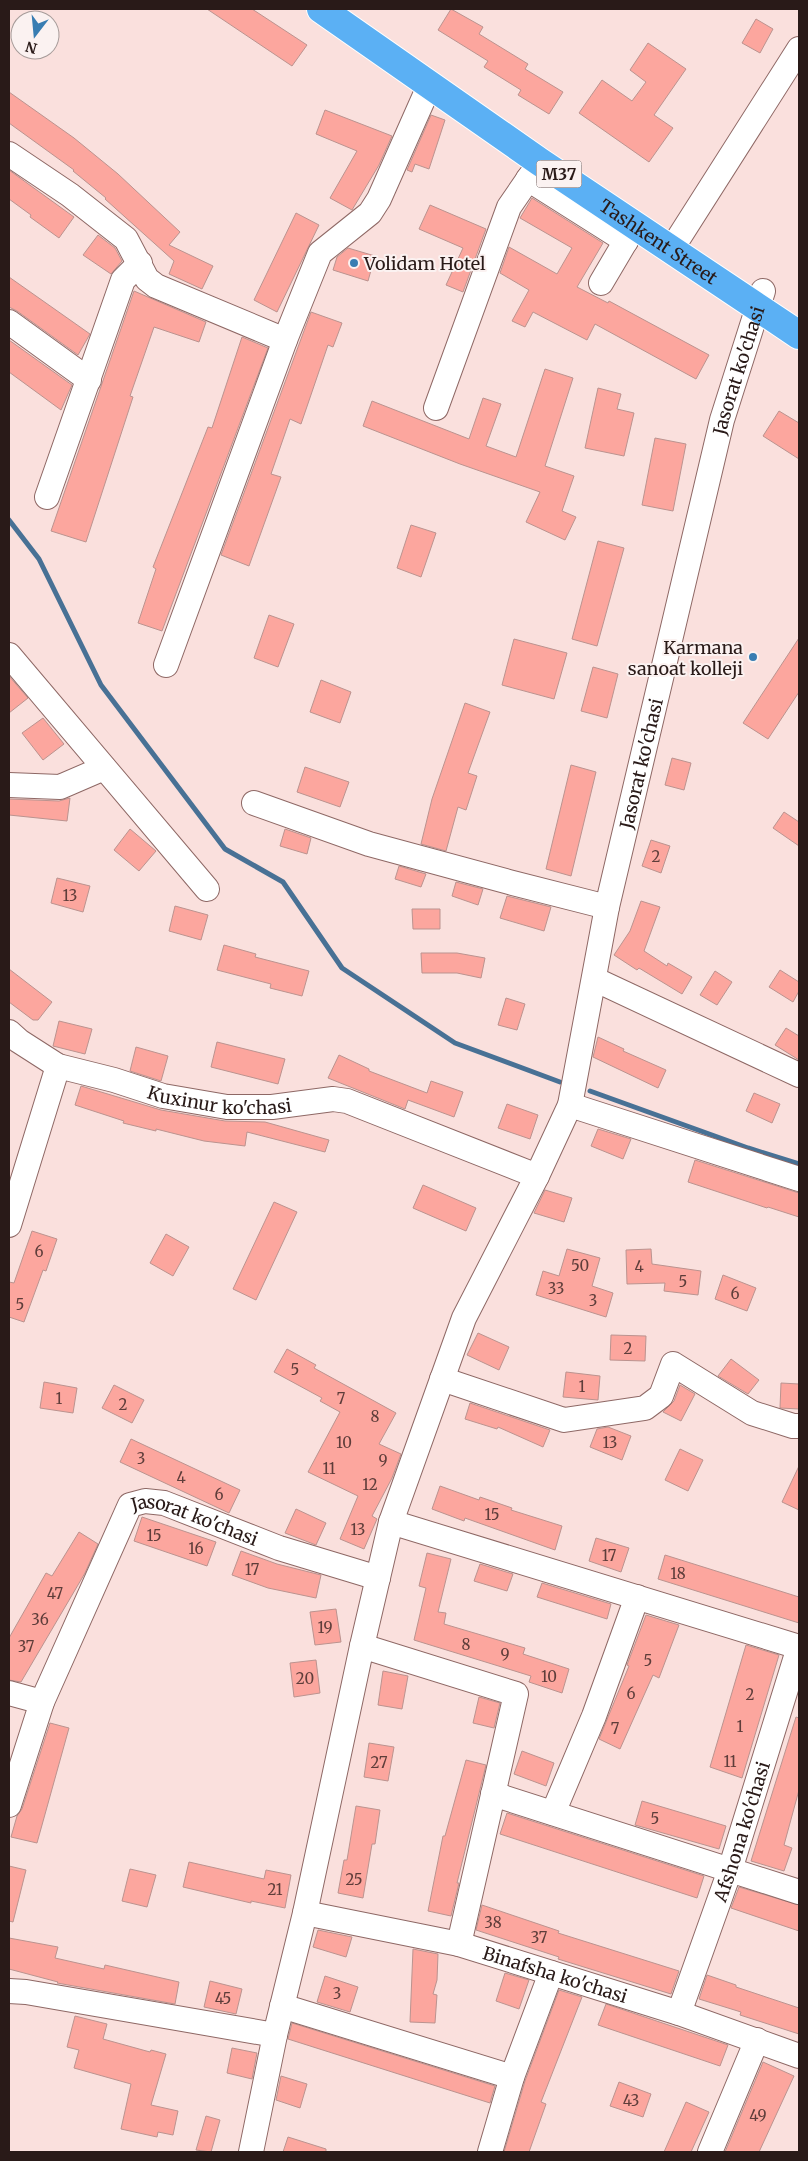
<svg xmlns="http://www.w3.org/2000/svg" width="808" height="2161" font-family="Merriweather,serif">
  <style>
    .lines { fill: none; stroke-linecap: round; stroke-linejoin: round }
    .stream { stroke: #487195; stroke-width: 5 }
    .building { fill: #fca69e; stroke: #bb938f }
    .minor-casing { stroke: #8e6865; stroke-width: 26 }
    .highway-casing { stroke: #fff; stroke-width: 30 }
    .minor { stroke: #fff; stroke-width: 24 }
    .highway { stroke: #5bb0f4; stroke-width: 28 }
    .poi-dot { fill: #387db2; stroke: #fbf2f1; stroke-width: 2 }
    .labels { text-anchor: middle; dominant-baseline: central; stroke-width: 4; stroke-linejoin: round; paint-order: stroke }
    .number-label { font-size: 15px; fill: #5e3d3a }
    .shield { fill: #fbf2f1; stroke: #685b59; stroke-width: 1 }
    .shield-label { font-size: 16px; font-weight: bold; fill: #291a18 }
    .street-label { font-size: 18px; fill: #291a18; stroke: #fbf2f1 }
    .poi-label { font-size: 18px; fill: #291a18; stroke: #fbf2f1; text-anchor: start }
  </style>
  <rect width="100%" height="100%" fill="#fae0dd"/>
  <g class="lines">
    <path class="stream" d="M9,520L39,559L101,685L225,849L283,882L342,968L455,1043L560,1082
      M590,1091L748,1148L799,1164"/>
  </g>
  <path class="building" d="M207,9H252L307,45L292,66Z
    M451,9L483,27L479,34L528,64L525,69L563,92L549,114L518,95L521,90L484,67L488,61L438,30Z
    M756,19L773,29L760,53L742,43Z
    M648,43L686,69L654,115L673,128L649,162L579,113L602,80L632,101L646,82L630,70Z
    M9,92L74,138L118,174L180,232L169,245L213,266L202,289L169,274L174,261L105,199L106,198L73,171L74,170L9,123Z
    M325,110L392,136L379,165L352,210L330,198L357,151L316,134Z
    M431,115L445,120L429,169L415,164L412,172L407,170Z
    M9,170L74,217L59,238L30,217L31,215L9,199Z
    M532,198L603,243L577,287L608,303L609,301L709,355L696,379L595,324L587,340L533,312L525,327L512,321L529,290L500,273L509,247L557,274L572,248L520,218Z
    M430,205L486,229L463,292L446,285L463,248L419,229Z
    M296,213L319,225L277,312L254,300Z
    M98,235L115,248L122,261L111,274L83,255Z
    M348,248L375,256L368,281L333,270L337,257Z
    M9,277L90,334L78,355L17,311L9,307Z
    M134,291L206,322L199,342L154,327L130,396L133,397L86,542L51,531Z
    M311,312L342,323L333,347L328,345L301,424L290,419L271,474L281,477L249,566L221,555Z
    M242,337L268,348L162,631L138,623L156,569L153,567L208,427L212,428Z
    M9,340L72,385L61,410L9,372Z
    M545,369L573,378L545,466L574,476L562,511L576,517L565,540L526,522L540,492L460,464L363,426L372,401L469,439L483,398L501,404L486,446L516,457Z
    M598,388L621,394L617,409L634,413L624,456L585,448Z
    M779,411L799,423V459L763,436Z
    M655,438L686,444L673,511L642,505Z
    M411,525L436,533L421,577L397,568Z
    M598,541L624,548L597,646L572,639Z
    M269,615L294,624L278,667L254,658Z
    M799,638V692L768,739L743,723Z
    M514,639L567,653L554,699L502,685Z
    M593,667L618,674L607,718L581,711Z
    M9,676L28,698L9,713Z
    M321,680L351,692L340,723L310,712Z
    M465,703L490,712L468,773L477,776L466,810L458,807L446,851L421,844L432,799Z
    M43,718L64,744L43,760L22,733Z
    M672,758L691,763L684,790L665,785Z
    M571,765L596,772L571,876L546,869Z
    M305,767L349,782L340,807L297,792Z
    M70,798L67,821L9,815V799L59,801Z
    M784,812L799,822V846L773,828Z
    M130,829L156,851L139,871L114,850Z
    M285,829L311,838L307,854L280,846Z
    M651,840L670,846L661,873L642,866Z
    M399,866L426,874L421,887L395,879Z
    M57,878L90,886L83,912L51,903Z
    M456,882L483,889L478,905L452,896Z
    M507,896L551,907L544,931L500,918Z
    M641,901L660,907L644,951L667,966L668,963L692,977L682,994L639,968L637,970L614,955L630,931Z
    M175,906L208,915L201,940L169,931Z
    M412,909H440V929H413Z
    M224,945L256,954L255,957L309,971L302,996L270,988L271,984L217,970Z
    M421,953H457L485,958L481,978L457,973H422Z
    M9,969L52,1002L38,1020H33L9,1002Z
    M780,970L799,982V991L793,1002L769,987Z
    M715,971L732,982L717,1005L700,995Z
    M506,998L525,1004L517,1030L498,1025Z
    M59,1021L92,1029L85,1054L53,1046Z
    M786,1028L799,1036V1060L775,1045Z
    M598,1037L624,1049L623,1051L666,1070L658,1088L593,1057Z
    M217,1042L285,1059L278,1084L211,1067Z
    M136,1047L168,1056L161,1081L130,1071Z
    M339,1055L369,1069V1071L427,1093L431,1081L463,1092L454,1117L408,1100L405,1109L328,1078Z
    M81,1086L161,1110L225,1121L265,1122L329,1140L325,1152L247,1132L245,1146L204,1141L156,1129V1131L123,1123L124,1121L75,1105Z
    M754,1093L780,1104L772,1123L746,1111Z
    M507,1104L538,1115L530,1139L498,1128Z
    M598,1129L631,1139L623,1159L591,1146Z
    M695,1160L799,1193V1217L768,1207L767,1208L688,1182Z
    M423,1185L476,1208L466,1231L413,1208Z
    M545,1190L572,1198L564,1222L534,1213Z
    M274,1202L297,1212L256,1300L233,1289Z
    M32,1231L57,1239L46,1271L43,1270L24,1322L9,1317V1282L14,1283Z
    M166,1234L189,1247L173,1276L150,1263Z
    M567,1249L600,1258L592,1286L613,1293L606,1317L536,1295L543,1271L559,1276Z
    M651,1249L652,1264L701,1271L698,1295L664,1291L665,1283L627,1284L626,1250Z
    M723,1275L756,1288L747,1311L715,1299Z
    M478,1333L509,1347L499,1370L467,1355Z
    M611,1335L646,1336L645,1361L610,1360Z
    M287,1349L316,1365L314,1368L396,1413L379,1444L401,1454L392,1478L372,1516L377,1519L364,1549L340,1539L358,1496L308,1472L340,1412L320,1401L322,1398L274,1372Z
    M731,1359L759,1380L748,1394L718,1376Z
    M566,1372L600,1376L598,1400L563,1397Z
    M44,1382L77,1388L73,1413L40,1408Z
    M781,1383L799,1384V1409L780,1408Z
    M114,1385L144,1400L132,1423L102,1408Z
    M680,1385L695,1394L681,1421L663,1412L674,1401Z
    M470,1403L550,1430L543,1447L498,1427L497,1429L465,1419Z
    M608,1427L631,1436L622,1460L590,1447L597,1429Z
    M131,1439L240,1490L229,1513L120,1462Z
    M680,1449L703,1460L688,1491L665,1480Z
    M799,1466V1510L782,1502Z
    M440,1486L479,1500L480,1497L512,1508L511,1510L562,1526L555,1550L465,1518L464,1521L432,1509Z
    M296,1509L326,1523L316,1545L285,1533Z
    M142,1517L216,1542L207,1566L134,1541Z
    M79,1532L98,1544L85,1573L21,1682L9,1680V1638L46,1573L52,1576Z
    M596,1538L629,1548L621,1572L589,1561Z
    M241,1551L277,1564L321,1575L316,1598L268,1588L232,1575Z
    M427,1553L451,1559L438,1612L446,1613L444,1624L525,1648L523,1654L569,1669L562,1693L529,1682L531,1676L414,1640L426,1588L419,1586Z
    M665,1555L799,1597V1623L658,1579Z
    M480,1564L513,1574L507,1591L474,1581Z
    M542,1583L611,1604L607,1619L537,1597Z
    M336,1609L341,1642L315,1645L310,1612Z
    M646,1615L679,1625L659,1678L653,1675L620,1749L599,1739L629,1666L627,1665Z
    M746,1645L779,1655L742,1778L710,1767Z
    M316,1660L320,1693L294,1697L290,1663Z
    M383,1671L408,1676L402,1709L378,1705Z
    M479,1697L500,1703L494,1728L473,1723Z
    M796,1717L799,1718V1790L784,1845L792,1848L784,1871L751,1861Z
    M50,1723L69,1728L37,1843L11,1837L17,1816L22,1809Z
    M369,1743L394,1747L388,1781L364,1777Z
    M522,1751L554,1763L546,1786L514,1774Z
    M466,1760L486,1765L457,1883H459L451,1916L428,1911L443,1836H445Z
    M642,1801L726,1826L719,1849L635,1825Z
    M356,1806L380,1810L375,1844H372L363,1898L338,1893L344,1860H347Z
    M507,1813L704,1876L697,1898L500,1834Z
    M189,1862L264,1879L266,1870L291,1875L285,1908L251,1901V1903L183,1887Z
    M9,1866L26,1870L13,1922L9,1921Z
    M130,1869L156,1875L147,1907L122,1901Z
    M739,1887L799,1905V1931L731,1908Z
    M482,1905L559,1931L558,1933L679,1971L671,1994L558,1959L559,1957L476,1930Z
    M318,1930L352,1937L346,1957L313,1947Z
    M9,1938L58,1947L55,1958L104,1969L105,1965L179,1982L175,2004L57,1983L58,1982L9,1969Z
    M413,1949L438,1954L437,1980L433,1994L437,1995L435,2023L410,2022Z
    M505,1973L529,1980L519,2009L496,2001Z
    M707,1975L736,1985V1987L799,2008V2034L740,2015L741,2012L699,1999Z
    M325,1976L358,1987L350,2012L317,2002Z
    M210,1981L242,1989L236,2014L204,2007Z
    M559,1990L582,1997L541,2102L546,2104L529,2152H504L525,2081Z
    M606,2004L728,2045L720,2066L598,2025Z
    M75,2016L107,2024L103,2039L150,2052L151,2050L166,2054L151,2105L178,2111L173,2135L158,2132L157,2137L121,2129L131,2084L74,2068L79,2050L67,2047Z
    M292,2023L495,2086L490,2103L288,2039Z
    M232,2048L257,2053L252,2079L227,2073Z
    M763,2062L794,2076L759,2152H725Z
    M281,2076L307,2084L300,2108L276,2100Z
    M619,2082L651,2094L643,2117L610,2106Z
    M686,2102L709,2112L691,2152H664Z
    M206,2116L220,2120L211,2152L196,2150Z
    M288,2137L326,2149V2152H283Z"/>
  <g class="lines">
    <defs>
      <g id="minor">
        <path d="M9,154L70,195L126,239L147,279L156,286L285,340"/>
        <path d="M528,179L626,241"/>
        <path d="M671,250L799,49"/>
        <path d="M601,283L634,227"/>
        <path d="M9,322L89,380"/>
        <path d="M436,408L509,207L540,162"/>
        <path d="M47,497L123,280L140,263"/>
        <path d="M9,655L207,889"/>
        <path d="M166,665L285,340L320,253L370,213L379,199L430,84"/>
        <path d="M9,785L60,787L104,768"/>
        <path d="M254,803L369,844L509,882L607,907"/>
        <path d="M594,979L799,1075"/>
        <path id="s1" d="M9,1032L19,1041L58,1066L114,1080L163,1096L227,1107H272L333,1099L347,1101L537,1176"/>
        <path d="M570,1105L799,1179"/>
        <path d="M9,1225L58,1066"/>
        <path d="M442,1379L564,1420L645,1408L661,1396L673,1364L752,1413L793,1426H799"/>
        <path d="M391,1522L799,1647"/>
        <path d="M362,1646L516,1694L459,1944"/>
        <path d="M9,1693L42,1702"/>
        <path d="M493,1794L799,1892"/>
        <path id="s2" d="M9,1805L42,1702L130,1505L145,1501L164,1503L279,1548L378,1578"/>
        <path d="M553,1813L594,1716L637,1597"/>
        <path id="s3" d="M305,1913L459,1944L679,2013L799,2056"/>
        <path d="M9,1991L26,1992L275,2035"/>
        <path d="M282,2006L512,2077"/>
        <path id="s4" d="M679,2013L730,1870L799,1647"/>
        <path id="s5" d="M251,2152L275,2035L305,1913L362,1646L391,1522L464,1318L537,1176L570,1105L607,907L722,420L763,291"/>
        <path d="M490,2152L512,2077L551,1973"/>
        <path d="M710,2152L757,2040"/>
      </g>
      <g id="highway">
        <path id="s6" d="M321,9L540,162L799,335"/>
      </g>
    </defs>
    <use href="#minor" class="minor-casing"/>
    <use href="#highway" class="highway-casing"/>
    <use href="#minor" class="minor"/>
    <use href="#highway" class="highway"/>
  </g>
  <g class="poi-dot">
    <circle cx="354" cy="263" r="5"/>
    <circle cx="753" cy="657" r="5"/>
  </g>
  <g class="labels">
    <g class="number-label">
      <text x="656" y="856">2</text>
      <text x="70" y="895">13</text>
      <text x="39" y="1251">6</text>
      <text x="580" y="1265">50</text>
      <text x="639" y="1266">4</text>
      <text x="683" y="1281">5</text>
      <text x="556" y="1288">33</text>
      <text x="735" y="1293">6</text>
      <text x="593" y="1300">3</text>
      <text x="20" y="1304">5</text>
      <text x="628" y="1348">2</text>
      <text x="295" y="1369">5</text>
      <text x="582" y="1386">1</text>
      <text x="59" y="1398">1</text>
      <text x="341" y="1398">7</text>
      <text x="123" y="1404">2</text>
      <text x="375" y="1416">8</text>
      <text x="344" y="1442">10</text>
      <text x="610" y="1442">13</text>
      <text x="141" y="1458">3</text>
      <text x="383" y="1460">9</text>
      <text x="329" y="1468">11</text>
      <text x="181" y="1477">4</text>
      <text x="370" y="1484">12</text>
      <text x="219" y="1494">6</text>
      <text x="492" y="1514">15</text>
      <text x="358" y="1529">13</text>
      <text x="154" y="1535">15</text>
      <text x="196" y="1548">16</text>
      <text x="609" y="1555">17</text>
      <text x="252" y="1569">17</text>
      <text x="678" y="1573">18</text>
      <text x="55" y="1593">47</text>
      <text x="40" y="1619">36</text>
      <text x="325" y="1627">19</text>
      <text x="466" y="1644">8</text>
      <text x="26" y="1646">37</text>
      <text x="505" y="1654">9</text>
      <text x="648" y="1660">5</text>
      <text x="549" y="1676">10</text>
      <text x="305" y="1678">20</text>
      <text x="631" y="1693">6</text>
      <text x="750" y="1694">2</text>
      <text x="740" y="1726">1</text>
      <text x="615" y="1728">7</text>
      <text x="730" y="1761">11</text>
      <text x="379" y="1762">27</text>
      <text x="655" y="1818">5</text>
      <text x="354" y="1879">25</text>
      <text x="275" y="1889">21</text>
      <text x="493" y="1922">38</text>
      <text x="539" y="1937">37</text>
      <text x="337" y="1993">3</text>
      <text x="223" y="1998">45</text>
      <text x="631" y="2100">43</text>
      <text x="758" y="2115">49</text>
    </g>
    <rect class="shield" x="536.5" y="160.5" width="45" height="27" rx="4"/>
    <g class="shield-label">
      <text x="559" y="174">M37</text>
    </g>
    <g class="street-label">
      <text stroke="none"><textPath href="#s6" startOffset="410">Tashkent Street</textPath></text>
      <text stroke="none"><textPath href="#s5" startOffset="1854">Jasorat ko'chasi</textPath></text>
      <text stroke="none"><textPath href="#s5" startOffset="1449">Jasorat ko'chasi</textPath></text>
      <text stroke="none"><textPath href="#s1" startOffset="226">Kuxinur ko'chasi</textPath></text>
      <text stroke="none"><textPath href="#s2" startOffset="392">Jasorat ko'chasi</textPath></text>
      <text stroke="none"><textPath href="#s4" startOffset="192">Afshona ko'chasi</textPath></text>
      <text stroke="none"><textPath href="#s3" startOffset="258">Binafsha ko'chasi</textPath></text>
    </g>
    <g class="poi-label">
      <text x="364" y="263">Volidam Hotel</text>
      <text x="743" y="647" text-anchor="end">Karmana<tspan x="743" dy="21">sanoat kolleji</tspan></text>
    </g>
  </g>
  <rect width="808" height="2161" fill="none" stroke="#291a18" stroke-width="20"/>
  <g transform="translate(35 35) rotate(196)"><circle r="24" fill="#fbf2f1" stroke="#a79c9a"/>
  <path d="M0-4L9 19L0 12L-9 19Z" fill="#387db2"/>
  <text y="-8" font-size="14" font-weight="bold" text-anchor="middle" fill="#291a18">N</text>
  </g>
</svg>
